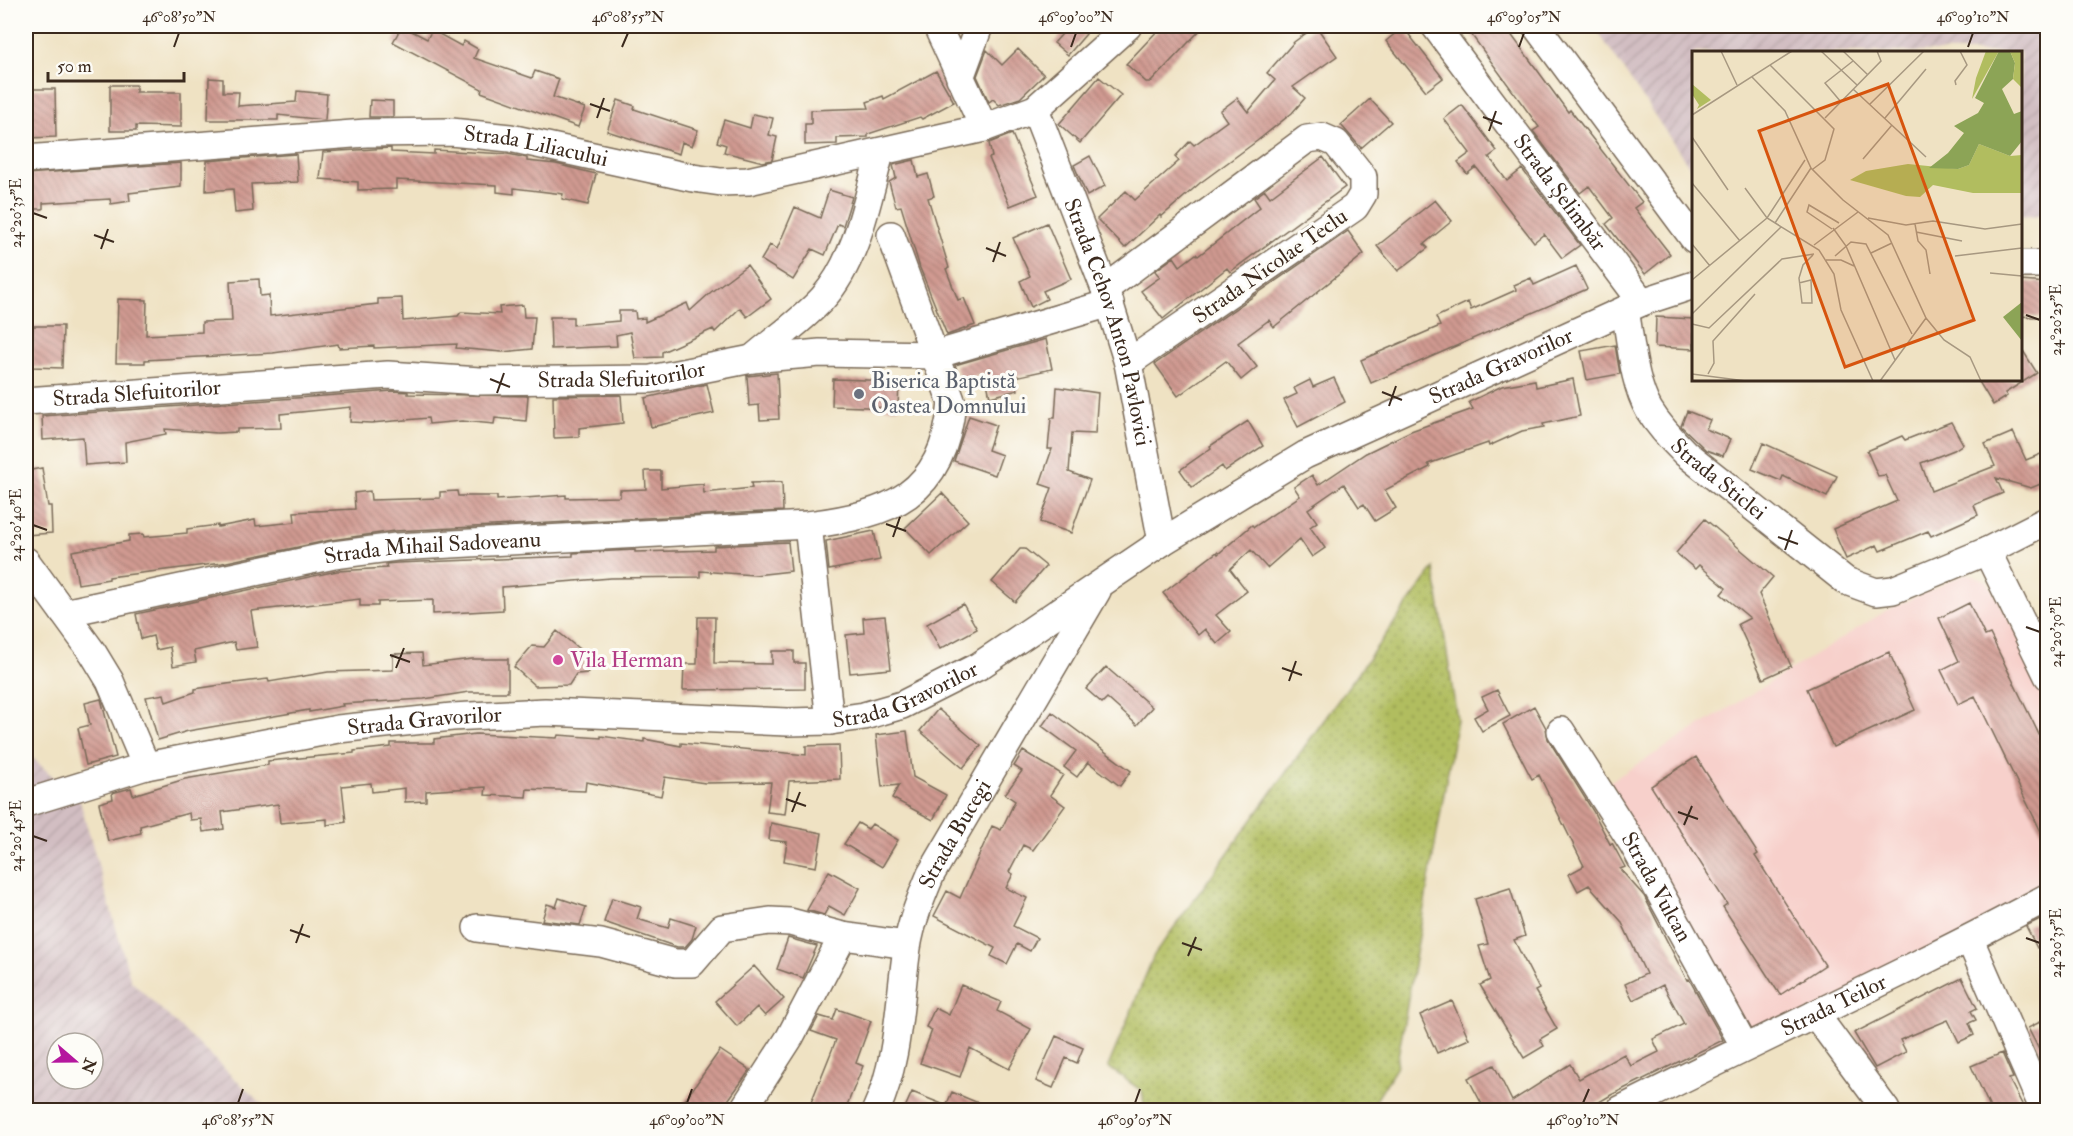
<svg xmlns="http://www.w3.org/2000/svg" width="2073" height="1136" font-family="'IM FELL Double Pica',serif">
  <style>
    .built { fill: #f7d0cb }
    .industrial { fill: url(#industrial-furrows); fill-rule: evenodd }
    .grass { fill: url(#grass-dots); stroke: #76743e; stroke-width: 1.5 }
    .building { fill: url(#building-back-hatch) }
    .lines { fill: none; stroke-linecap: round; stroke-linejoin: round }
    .minor-casing { stroke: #7a6a58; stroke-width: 30 }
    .minor { stroke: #fff; stroke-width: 27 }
    .ticks { fill: none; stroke: #3b2a1e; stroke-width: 2 }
    .worship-dot { fill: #6b7280; stroke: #fdfcf7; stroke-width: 2 }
    .hotel-dot { fill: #d1479c; stroke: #fdfcf7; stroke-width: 2 }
    .labels { text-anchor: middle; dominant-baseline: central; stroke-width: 6; stroke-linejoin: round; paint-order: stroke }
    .street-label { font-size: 22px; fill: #3b2a1e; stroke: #fdfcf7 }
    .worship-label { font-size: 22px; fill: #5b616d; stroke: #fdfcf7; text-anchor: start }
    .hotel-label { font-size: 22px; fill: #b23c85; stroke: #fdfcf7; text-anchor: start }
    .inset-road { fill: none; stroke: #a79881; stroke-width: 1.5 }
    .view { fill: #d7540e; fill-opacity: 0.15; stroke: #d7540e; stroke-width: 3 }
    .inset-edge { fill: none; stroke: #3b2a1e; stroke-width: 3 }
    .neatline { fill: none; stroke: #3b2a1e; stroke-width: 2 }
    .ticks-label { font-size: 15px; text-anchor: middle; fill: #3b2a1e }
  </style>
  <defs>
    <pattern id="industrial-furrows" width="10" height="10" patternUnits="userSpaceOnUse" patternTransform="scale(1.5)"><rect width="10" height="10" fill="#d2bec2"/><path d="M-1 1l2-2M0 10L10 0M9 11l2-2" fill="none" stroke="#b5a3a6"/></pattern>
    <pattern id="grass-dots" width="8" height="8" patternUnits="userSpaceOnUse" patternTransform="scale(1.5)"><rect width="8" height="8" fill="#b1bd5f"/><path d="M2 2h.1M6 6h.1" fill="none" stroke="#919a4e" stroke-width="1.8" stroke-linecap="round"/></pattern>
    <pattern id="building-back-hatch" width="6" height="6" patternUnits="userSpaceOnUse" patternTransform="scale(1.5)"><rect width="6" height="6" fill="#d09a91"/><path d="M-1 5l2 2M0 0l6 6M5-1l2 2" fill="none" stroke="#aa7e76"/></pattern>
  </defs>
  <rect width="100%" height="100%" fill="#fdfcf7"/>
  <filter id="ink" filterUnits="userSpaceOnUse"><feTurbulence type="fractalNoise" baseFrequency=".0167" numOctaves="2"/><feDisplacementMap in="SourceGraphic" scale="12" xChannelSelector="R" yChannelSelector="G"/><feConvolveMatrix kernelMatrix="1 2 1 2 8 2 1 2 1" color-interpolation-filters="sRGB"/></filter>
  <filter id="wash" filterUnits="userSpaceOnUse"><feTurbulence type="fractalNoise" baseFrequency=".008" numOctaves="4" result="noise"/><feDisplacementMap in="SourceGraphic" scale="24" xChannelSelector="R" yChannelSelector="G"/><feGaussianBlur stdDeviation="1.35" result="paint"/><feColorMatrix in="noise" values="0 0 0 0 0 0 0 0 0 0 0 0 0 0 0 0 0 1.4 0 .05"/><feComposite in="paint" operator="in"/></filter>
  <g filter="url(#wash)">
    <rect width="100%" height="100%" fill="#efe2c3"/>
    <path class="built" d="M1966,573L1987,581L2047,683V897L1745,1047L1598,789L1884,612Z"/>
    <path class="industrial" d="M1594,26H2047V214L2021,217L2020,52H1694L1693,172Z
      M26,752L80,801L131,981L268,1110H26ZM57,1043H93V1079H57Z"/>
    <path class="grass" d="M1434,568L1457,719L1396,1068L1370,1110H1145L1142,1091L1108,1067L1154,955Z"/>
    <g id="blocks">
      <path class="building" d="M402,26L427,39L432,30L461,46L464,41L478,49L474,58L532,78L535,71L559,79L553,97L585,108L578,127L481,92L482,89L393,42Z
        M1069,26H1076L1086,34L1068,55L1054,43Z
        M1162,26H1204L1151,82H1146L1126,64Z
        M1316,26L1337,56L1293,87L1305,98L1292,113L1257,141L1200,183L1161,217L1160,215L1125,248L1097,219L1126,191L1135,200L1179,161L1175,157L1190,141L1194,145L1227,121L1220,111L1237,98L1248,112L1275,80L1267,73L1294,42Z
        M1465,26H1505L1568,112L1570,110L1642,202L1634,208L1670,254L1645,274L1606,224L1613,218L1589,186L1580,193L1533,131L1539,127Z
        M1403,27L1443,78L1426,91L1386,41Z
        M1018,49L1044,75L1020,98L999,105L993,99L989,102L977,76L987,50L1002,65Z
        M936,71L954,102L922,119L920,117L868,134V137L837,138V144L805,145V124H811V110L869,108L867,102L883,96L884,99Z
        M1099,77L1121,95L1080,143L1059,124Z
        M209,78L223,79V92H239L238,106L296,102L297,91L327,94L325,120L278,115V120H208Z
        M110,85H136V92H181V127L136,126V131H110Z
        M26,89H55L56,137L26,138Z
        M1370,99L1391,122L1361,148L1341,125Z
        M370,100L393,101V117H369Z
        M618,100L635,106L634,109L698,130L692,146L682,142L679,154L607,131Z
        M1462,105L1497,151L1489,157L1507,181L1522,169L1580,245L1562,258L1544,234L1534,242L1476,167L1467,174L1458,162L1470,153L1444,119Z
        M753,114L773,118L769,135L777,137L772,160L763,162L724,152L726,145L717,142L724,120L750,128Z
        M1012,134L1038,195L1010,206L989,158L992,157L989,143Z
        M391,148V152L434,154V150L508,154L527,158V161L556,164L596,174L588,205L562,199L563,194L514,188V194L497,192V185L396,180V189L358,190V182L320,179L323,152Z
        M296,154L298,182L251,184L253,211L235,213L233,189L206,191L207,161Z
        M1090,156L1105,186L1087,196L1074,165Z
        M1323,157L1345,187L1230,272L1227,268L1163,319L1141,291L1160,277L1155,271L1174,257L1180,266L1196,254L1198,256L1260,207L1254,198L1265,190L1270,197Z
        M914,160L918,177L928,174L934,196L928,198L949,268L946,269L958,300L964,298L975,325L947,335L920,268L901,206L896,207L889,182L896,178L893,165Z
        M181,163V187L129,193L130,201L111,204L110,199L43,203V209H27L26,174Z
        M829,190L852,197L843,226L838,224L825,255L812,249L793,280L761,260L770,245L777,249L795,207L820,218Z
        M1435,200L1452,221L1424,244L1428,248L1398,271L1377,246Z
        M1047,223L1071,279L1043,291L1047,299L1031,307L1020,281L1030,276L1013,238Z
        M1348,231L1364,254L1274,327L1269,320L1238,343L1257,367L1241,380L1226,361L1178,396L1155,364Z
        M747,265L771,299L747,317L740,308L715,332L713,329L662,352V357L635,358L630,332L616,335L617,346L551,349L550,317H573V325L619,321V311H635L636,319L645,318V322L687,303L690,311L711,292Z
        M1576,266L1587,289L1371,383L1361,360L1440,326L1436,317L1468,302L1471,310L1516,290L1514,285L1531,278L1534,285Z
        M259,279L260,296L269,295L270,316L378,304V299L402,298L403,321L458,316L461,312L500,314L499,307L523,305L524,317H535L532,349L502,352L456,348L457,344L374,348V346L339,348L338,344L273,353L145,360V363H116L118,299L147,300L146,335L202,332V322L232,321L230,281Z
        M2020,281L2047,283L2048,318L2020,316Z
        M1656,317L1694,319V349L1655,347Z
        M33,326H63L62,368L32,367Z
        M1046,339L1052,369L1015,377L1018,390L990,397L985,373L961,381L955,365Z
        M1615,345L1620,374L1587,380L1581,351Z
        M2020,346L2037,373L2005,393L2007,396L1993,405L1978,380H2020Z
        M777,373L779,419L760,420L759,405L749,406L747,376Z
        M1334,378L1345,402L1298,427L1284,400L1297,394L1294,388L1310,380L1313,387Z
        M833,379L899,381L898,408L832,406Z
        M1573,379L1580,416L1543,424L1544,427L1522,431L1489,446L1488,443L1428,464L1430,467L1385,490L1396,508L1375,521L1364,504L1359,507L1344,484L1308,509L1317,522L1310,527L1325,548L1312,557L1300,539L1267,568L1251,550L1230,569L1247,591L1216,615L1231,632L1217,644L1205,629L1198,635L1163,593L1217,552L1218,554L1252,525L1254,527L1300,496L1294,487L1312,475L1318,485L1366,453L1411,431L1473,409L1469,402L1502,386L1535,380L1536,387Z
        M707,384L714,413L651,427L645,398Z
        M1057,387L1098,393L1095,434L1072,433L1069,472L1090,480L1071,533L1040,522L1052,488L1040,484L1052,449H1048L1051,418H1055Z
        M393,391L408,392V394L528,396L526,421L495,418L494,424L462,421L429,424L428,418L371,423L350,422L351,407L280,414L281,428L237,429V432L217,433L165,429L166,434L125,442L126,462L85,465L83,437L43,440L42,416Z
        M621,395L623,423L579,428V437L554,438L553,396Z
        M1687,411L1710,420L1706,429L1730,439L1723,456L1706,450L1681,426Z
        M969,416L996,425L988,450L1002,455L995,475L954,461Z
        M1248,421L1263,446L1225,471L1222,466L1192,487L1180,470L1211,448L1210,446Z
        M1951,422L1963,444L1954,450L1921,463L1931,491L1995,466L1985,444L2013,432L2026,460L2048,451V481L2031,488L1996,478L2003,493L1974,505L1978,515L1931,536L1928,531L1880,551L1877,545L1846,559L1833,529L1897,501L1885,475L1878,476L1867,451L1902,436L1905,440Z
        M1763,443L1837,476L1827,497L1783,476L1781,481L1752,469Z
        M42,468L48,506H51L52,533L26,535V471Z
        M645,471H661V488L703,484L704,493L752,488L751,483L782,482L783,511L394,531L331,540L222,563L109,577V579L78,584L72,551L129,541V535L143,534L144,537L187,533V529L218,525V527L255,520L256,526L295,522L294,512L355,509L354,493L370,491L371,500L440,498V492L457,491L458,496H497V500L566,495V498L620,497V490L646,489Z
        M942,493L968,521L931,555L905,528Z
        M1705,519L1773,577L1759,594L1791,666L1763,679L1738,624L1750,618L1721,594L1726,588L1699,565L1695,569L1676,553Z
        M874,531L880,560L829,570L826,541Z
        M788,542L791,571L754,575L700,571V577L611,578L502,587L503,610L433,614V600L378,602V606H360V599L251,611L257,647L236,650L234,642L194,651L196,662L173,666L170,647L156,650L153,636L141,639L136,614L337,571L387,568L386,564L397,563L573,556V553L635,550V552L714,550V546Z
        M1020,549H1025L1046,566L1015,602L992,582Z
        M1969,603L1985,636L1990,634L2048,753V846L1975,696L1958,704L1941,670L1959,661L1939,618Z
        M963,604L977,629L940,649L927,624Z
        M885,616L891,669L850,673L846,635L864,633L863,618Z
        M698,617H715L714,663L772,664V651H794V663H805V689L683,690L684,664H697Z
        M557,631L589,657L584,662L588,673L576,674L569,685L535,686L514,667L532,646L544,647Z
        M1889,652L1915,710L1833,747L1807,689Z
        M422,653L423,665L472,659H508V692H469L424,699L342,704L343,706L309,712V710L188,731L158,740L146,697L164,694L166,702L195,692V689L227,684L268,679L269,682L328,672L393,670V654Z
        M1106,667L1152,707L1137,725L1107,698L1102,703L1086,689Z
        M1497,690L1510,716L1482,731L1474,717L1488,709L1482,697Z
        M101,699L116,757L86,765L78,728L90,725L85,703Z
        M1534,706L1546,728L1548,739L1593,811L1610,844L1612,843L1625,867L1620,869L1644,896L1687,980L1689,979L1723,1040L1611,1095L1586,1110H1485L1468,1078L1494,1065L1512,1101L1570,1064L1579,1079L1624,1054L1631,1066L1659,1052L1653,1039L1684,1024L1663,985L1633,1000L1625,984L1646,974L1621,921L1589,885L1578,891L1569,874L1584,866L1539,775L1532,779L1503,724Z
        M938,709L981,746L963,768L920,731Z
        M1052,712L1131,771L1120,786L1088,762L1077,777L1064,767L1076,751L1042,726Z
        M907,731L913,777L946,795L933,820L892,798L899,785L882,787L876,735Z
        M476,734L557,738L558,735L601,738V736L644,742V739L681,746V743L806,755V746L839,745L840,779L789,781L785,814L767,812L771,782L705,783L665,777L661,796L586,782L585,791L527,789L526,797L485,795L486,787L426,791V801L405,802V788L372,792L371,783L342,786L346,822L327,825V819L280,823L278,804L222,812L224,829L203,832L201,819L190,820L189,813L140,826L141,833L108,841L99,803L113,799L112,793L131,788L133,795L185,779L268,765V761L354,753V751L391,747V743H434V739Z
        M1023,751L1063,775L1050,795L1065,806L1033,850L1023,845L1009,872L1013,874L1006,888L1027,898L1013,926L1037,938L1030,951L1017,944L1007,964L991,956L995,948L934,916L947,891L960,898L992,826L1001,830L1015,801L1005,794L1022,771L1014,766Z
        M1696,757L1758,854L1755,856L1825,965L1780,995L1723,907L1727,904L1651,786Z
        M771,823L822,833L816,867L784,861L787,842L769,840Z
        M858,823L868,829L872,824L898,840L882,867L844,844Z
        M829,871L860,888L845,915L829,906L824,915L807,910Z
        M1510,888L1525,936L1514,940L1539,989L1535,991L1557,1029L1540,1039L1544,1046L1524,1058L1480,985L1490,980L1479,946L1488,944L1475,899Z
        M559,898L586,907L580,925L542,920L547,904L556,907Z
        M612,898L641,907L637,919L668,928L671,918L696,926L692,939L685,947H677L604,922Z
        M2048,915V943L2037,948L2026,926Z
        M788,938L817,946L803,978L777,969Z
        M754,966L784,999L765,1016L757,1007L737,1026L715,1001Z
        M1962,978L1977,1008L1971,1011L1976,1020L1969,1023L1974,1035L1959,1042L1948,1020L1900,1040L1906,1052L1875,1068L1854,1033Z
        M961,985L1001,1002L997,1011L1031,1029L1009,1069L970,1048L960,1077L920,1063L932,1030L926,1027L935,1008L949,1015Z
        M1452,1001L1469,1039L1437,1053L1420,1015Z
        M837,1009L871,1021L856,1063L863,1066L845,1110H808L836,1040L811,1031L819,1016L833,1020Z
        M2048,1018V1067L2028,1028Z
        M1056,1036L1083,1048L1077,1063L1066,1058L1053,1088L1036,1081Z
        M720,1050L750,1070L745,1077L721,1110H678Z
        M2002,1053L2013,1078L2009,1079L2025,1110H1991L1971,1066Z
        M912,1092L952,1108L946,1106L952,1092L995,1110H904Z"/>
    </g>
  </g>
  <g filter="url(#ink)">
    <use href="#blocks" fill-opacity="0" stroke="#7a6a58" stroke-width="1.5"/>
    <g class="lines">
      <defs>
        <g id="minor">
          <path d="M937,26L984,128"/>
          <path id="s1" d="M1435,26L1642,302"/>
          <path d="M1536,26L1694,239"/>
          <path d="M960,78L979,26"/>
          <path id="s2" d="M1035,109L1105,289L1128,363L1162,542"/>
          <path id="s3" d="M26,159L366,133L451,132L510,138L693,178L721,182L748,181L984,128L1035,109L1128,26"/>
          <path d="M2020,264H2048"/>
          <path d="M1105,289L1307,139L1322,137L1336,143L1363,177V194L1355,207L1128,363"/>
          <path id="s4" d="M1625,310C1631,342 1633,382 1649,410C1659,426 1672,440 1685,453L1846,581L1876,592L1893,590L1987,551L2048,520"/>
          <path d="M752,359C775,339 802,321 823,298C857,260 867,201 880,153"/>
          <path id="s5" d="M26,401L388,375L480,381L651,379L752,359L820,353L935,355L1110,303"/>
          <path d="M808,525L830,721"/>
          <path d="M1987,551L2048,676"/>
          <path d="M26,561L93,653L110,681L146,766"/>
          <path id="s6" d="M64,613L334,555L396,547L808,525C891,514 943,496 952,403L891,235"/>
          <path id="s7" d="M1561,731L1633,844L1745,1047"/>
          <path id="s8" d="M26,803L146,766L338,729L452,717L545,712L788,722L830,721L864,716L902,705L979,666L1162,542L1305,455L1642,302L1694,285"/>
          <path d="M477,928L601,943L675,963H692L722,928L770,921L790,922L843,936L907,945"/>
          <path d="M1970,940L2044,1110"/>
          <path d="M1815,1014L1886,1110"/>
          <path d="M743,1110L790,1037L843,936"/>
          <path id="s9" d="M876,1110C899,1061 899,1001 907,948C911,922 921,898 931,874L1097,591"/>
          <path id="s10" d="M1620,1110C1762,1038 1907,973 2048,897"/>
        </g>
      </defs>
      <use href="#minor" class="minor-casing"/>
      <use href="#minor" class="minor"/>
    </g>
  </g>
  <path class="ticks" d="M174,47L179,33M622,47L628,33M1071,47L1076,33M1519,47L1524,33M1968,47L1973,33M590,104L610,111M1483,117L1502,124M597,118L604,98M1489,131L1496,111M33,213L47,218M94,235L114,242M986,248L1006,256M101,249L108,229M993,262L1000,242M2026,315L2040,320M490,379L510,387M1382,392L1402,400M497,393L504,373M1389,406L1396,386M886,524L906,531M33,525L47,530M893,537L900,517M1778,537L1798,544M1785,550L1792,530M2026,627L2040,632M390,655L410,662M396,668L404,648M1282,668L1302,675M1289,681L1296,661M786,799L806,806M792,812L800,792M1678,812L1698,819M1684,825L1692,806M33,836L47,841M290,930L310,937M2026,938L2040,943M296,943L303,924M1182,943L1202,950M1188,956L1196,937M238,1103L243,1089M687,1103L692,1089M1135,1103L1140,1089M1583,1103L1589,1089"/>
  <circle class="worship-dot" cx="859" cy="394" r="6"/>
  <circle class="hotel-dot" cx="558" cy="660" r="6"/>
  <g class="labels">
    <g class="street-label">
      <text stroke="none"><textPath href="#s3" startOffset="512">Strada Liliacului</textPath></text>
      <text stroke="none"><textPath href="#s1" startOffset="208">Strada Șelimbăr</textPath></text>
      <text transform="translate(1270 266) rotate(-35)">Strada Nicolae Teclu</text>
      <text stroke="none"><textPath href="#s2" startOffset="226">Strada Cehov Anton Pavlovici</textPath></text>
      <text stroke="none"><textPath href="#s8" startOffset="1578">Strada Gravorilor</textPath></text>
      <text stroke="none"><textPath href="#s5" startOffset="597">Strada Slefuitorilor</textPath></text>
      <text stroke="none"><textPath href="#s5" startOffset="111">Strada Slefuitorilor</textPath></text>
      <text stroke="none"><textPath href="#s4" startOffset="202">Strada Sticlei</textPath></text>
      <text stroke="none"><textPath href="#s6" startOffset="375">Strada Mihail Sadoveanu</textPath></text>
      <text stroke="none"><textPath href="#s8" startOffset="894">Strada Gravorilor</textPath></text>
      <text stroke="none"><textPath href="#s8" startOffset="408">Strada Gravorilor</textPath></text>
      <text stroke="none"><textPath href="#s9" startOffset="290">Strada Bucegi</textPath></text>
      <text stroke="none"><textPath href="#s7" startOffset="183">Strada Vulcan</textPath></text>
      <text stroke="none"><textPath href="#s10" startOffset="238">Strada Teilor</textPath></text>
    </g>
    <g class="worship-label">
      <text x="871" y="381">Biserica Baptistă<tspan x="871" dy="25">Oastea Domnului</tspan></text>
    </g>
    <g class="hotel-label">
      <text x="570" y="660">Vila Herman</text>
    </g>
  </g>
  <g transform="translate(1692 51)">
    <rect width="330" height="330" fill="#efe2c3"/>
    <path d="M294,0H307L280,48L284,27ZM0,33L19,49L5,58L7,54L0,43ZM287,93L318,105L330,104V142H281L241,134L228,146L214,145L158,129L174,120L216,113L266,118L277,114Z" fill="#b1bd5f"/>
    <path d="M307,0H318L323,12L321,28L310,38L322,63L330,60V90L318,105L287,93L277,114L266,118L237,117L256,102L272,82L262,75L286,62L292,52L283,47ZM330,251V290L311,266Z" fill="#8ca456"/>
    <path d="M318,0H330V37L321,28L323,12Z" fill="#b1bd5f"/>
    <path class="inset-road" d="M29,0L45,34M129,0L165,34M151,0L176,24M78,14L142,78L133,109L121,118M60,26L93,60L119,117L151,149L196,184L234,267L252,289L278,306L289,330M264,34L263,30L275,14L268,0M161,38L234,106M149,51L133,32L161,10M178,53L232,0M0,64L100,0M133,67L189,10L185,0M193,67L234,18M0,86L36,139M171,108L200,74M0,132L48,190M53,137L75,167L127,199L142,223L149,259L181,330M176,167L214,174L241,170L293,178L330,173M83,172L119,117M223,173L226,190L234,199L238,223M141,177L154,195L203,309M140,178L115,161L117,154L147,172M224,181L270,190M0,193L18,215M122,194L166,161M179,202L200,192M143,205L159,191L174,193L220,283M263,205L330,197M134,209H149L162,215M298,222L330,225M0,229L75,167L113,109M107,232L119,229L120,252H110L107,227L111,214L121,204M0,263L89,176M0,273L17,277L90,208L122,203M0,323L54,330M16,323L22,312L21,290L63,243M188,330L234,267"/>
    <path class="view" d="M196,33L282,269L153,316L67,80Z"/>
    <rect width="330" height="330" class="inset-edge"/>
  </g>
  <rect width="2073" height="1136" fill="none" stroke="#fdfcf7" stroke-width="66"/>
  <g transform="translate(75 1061) rotate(110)"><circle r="28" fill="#fdfcf7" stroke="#afa8a0" stroke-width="1.5"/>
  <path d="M0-4.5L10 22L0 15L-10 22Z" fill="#b5179e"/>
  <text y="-9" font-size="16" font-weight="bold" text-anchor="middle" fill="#3b2a1e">N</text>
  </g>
  <path d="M48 72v9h136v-9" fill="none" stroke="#3b2a1e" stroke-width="3"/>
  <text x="57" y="72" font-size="18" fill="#3b2a1e" stroke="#fdfcf7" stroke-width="4.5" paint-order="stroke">50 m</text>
  <rect x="33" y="33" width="2007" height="1070" class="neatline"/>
  <g class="ticks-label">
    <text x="179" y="22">46°08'50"N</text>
    <text x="628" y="22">46°08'55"N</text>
    <text x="1076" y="22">46°09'00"N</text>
    <text x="1524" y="22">46°09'05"N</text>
    <text x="1973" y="22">46°09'10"N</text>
    <text transform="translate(16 213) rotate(-90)" y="5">24°20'35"E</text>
    <text transform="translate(2056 320) rotate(-90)" y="5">24°20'25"E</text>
    <text transform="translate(16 525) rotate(-90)" y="5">24°20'40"E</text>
    <text transform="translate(2056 632) rotate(-90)" y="5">24°20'30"E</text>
    <text transform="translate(16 836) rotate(-90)" y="5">24°20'45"E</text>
    <text transform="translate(2056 943) rotate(-90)" y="5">24°20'35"E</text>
    <text x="238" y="1125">46°08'55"N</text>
    <text x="687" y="1125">46°09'00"N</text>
    <text x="1135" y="1125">46°09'05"N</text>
    <text x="1583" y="1125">46°09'10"N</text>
  </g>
</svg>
